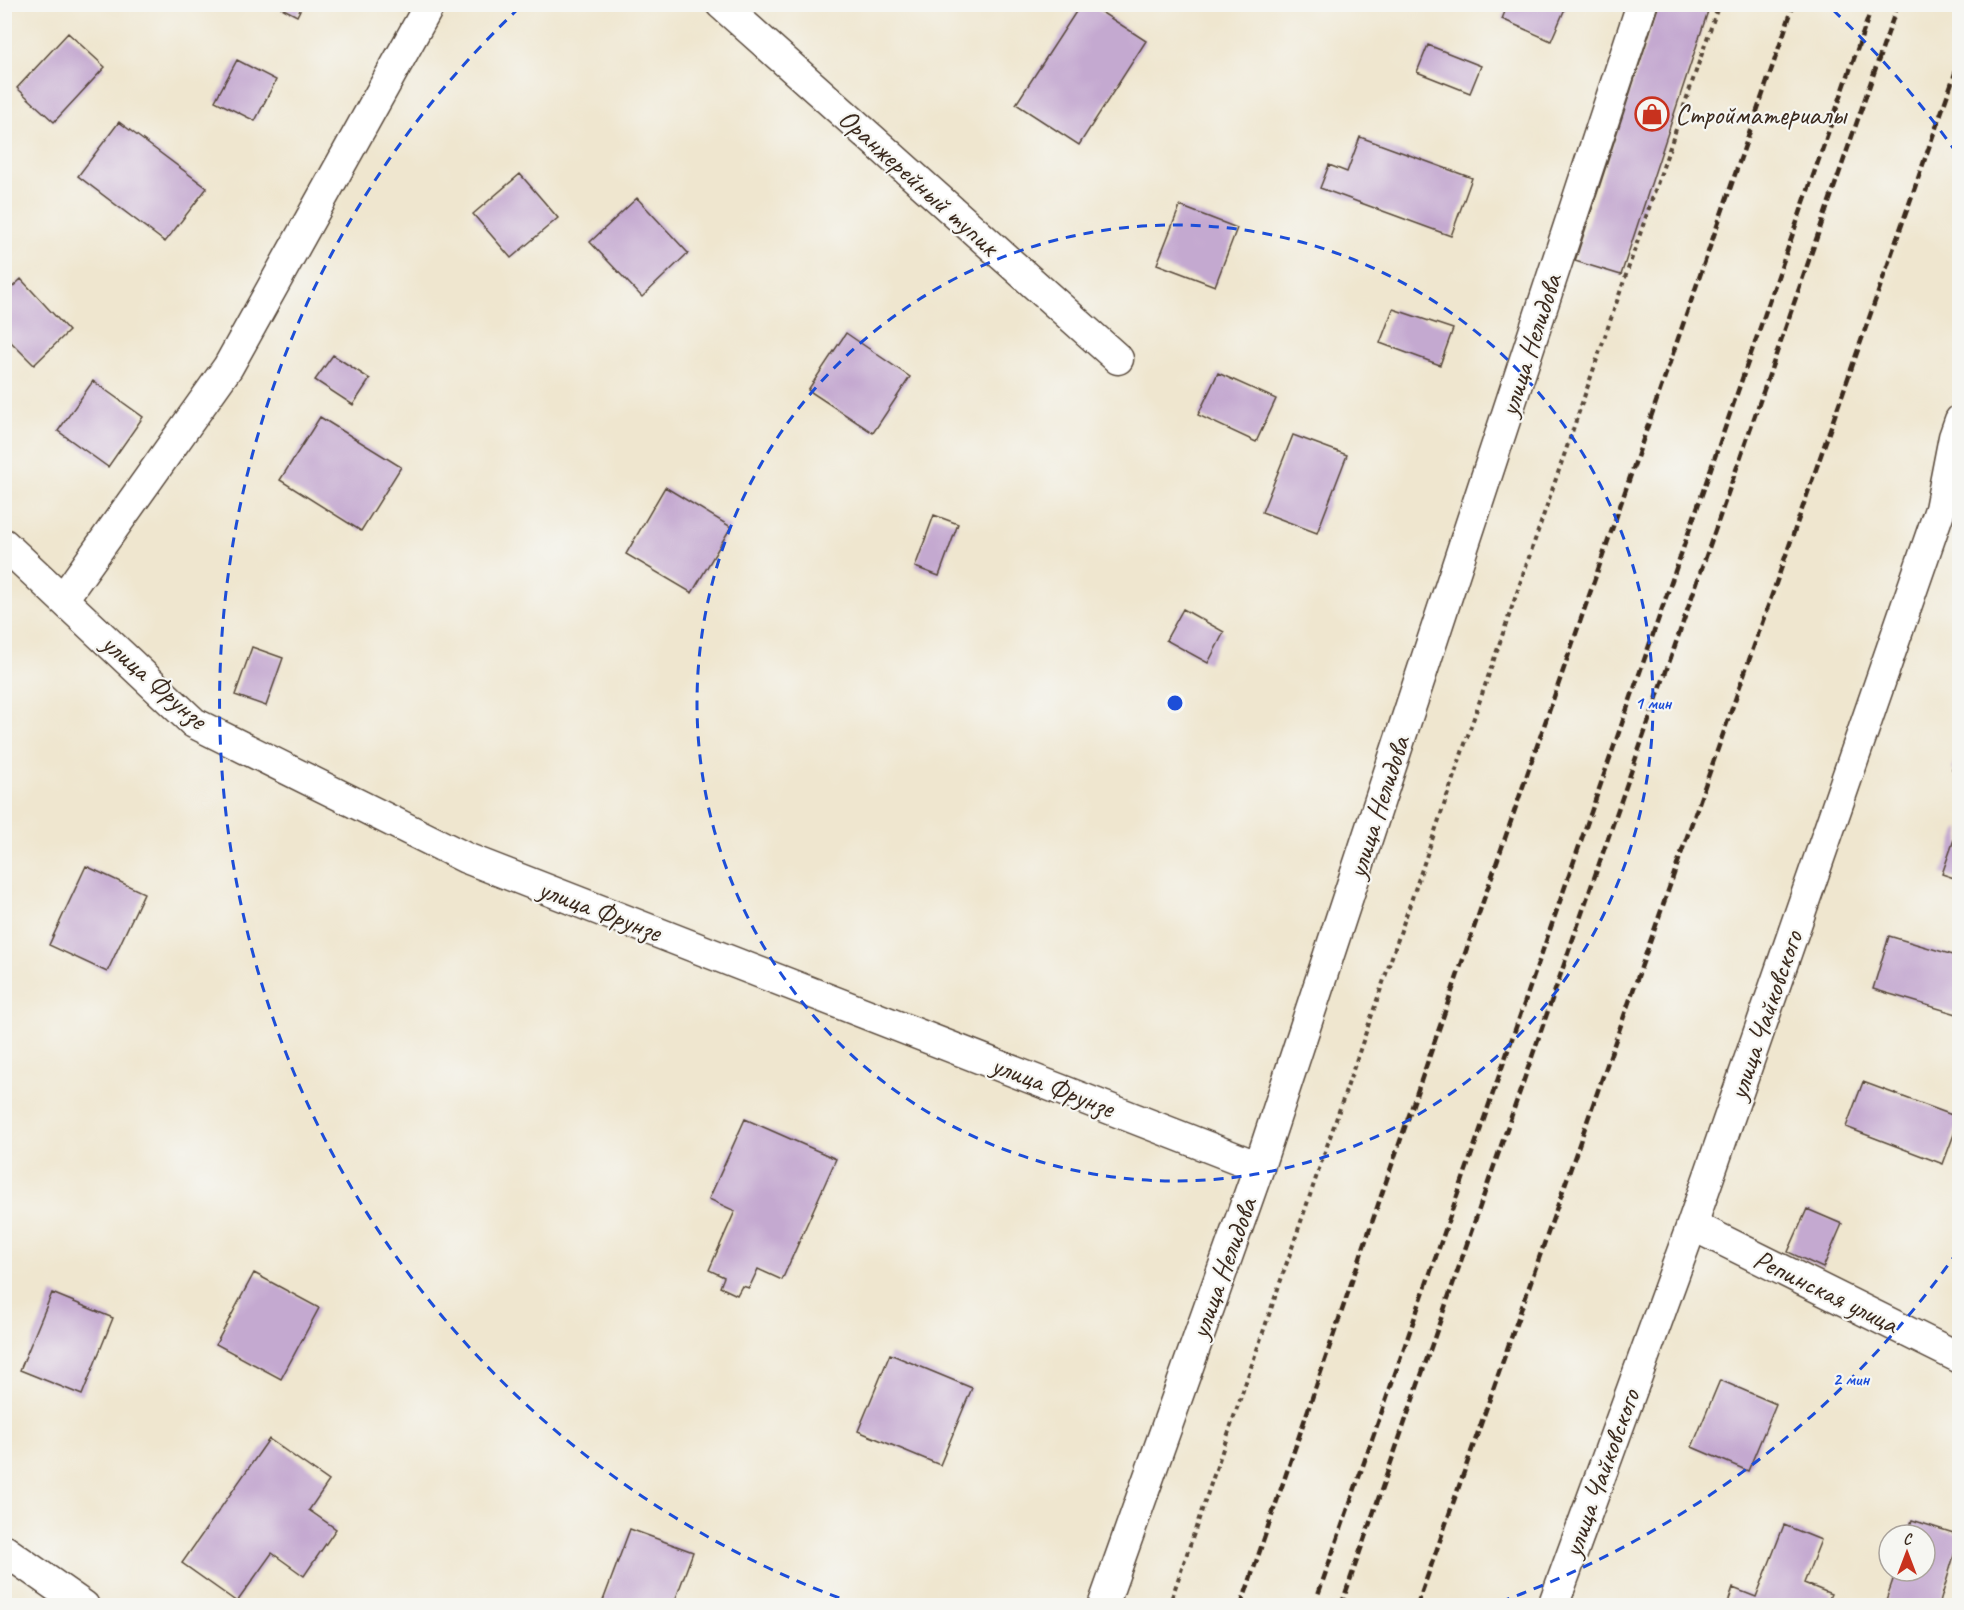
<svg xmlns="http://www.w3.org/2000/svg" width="1964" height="1610" font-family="Caveat,sans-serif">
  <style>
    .building { fill: #c4a9d0 }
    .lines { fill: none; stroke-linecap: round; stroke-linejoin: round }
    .street-casing { stroke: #564639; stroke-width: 33 }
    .path { stroke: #564639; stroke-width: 4; stroke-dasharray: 4.5 4.5; stroke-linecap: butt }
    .street { stroke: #fff; stroke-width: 30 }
    .rail { stroke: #3b2a1e; stroke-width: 4.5; stroke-dasharray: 9 4.5; stroke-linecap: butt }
    .ring { fill: none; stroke: #1d4ed8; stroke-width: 3; stroke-dasharray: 10 8 }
    .labels { text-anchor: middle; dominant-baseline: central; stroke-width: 4.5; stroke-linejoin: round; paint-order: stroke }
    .poi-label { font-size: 28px; fill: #3b2a1e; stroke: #f6f6f2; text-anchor: start }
    .street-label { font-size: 28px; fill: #3b2a1e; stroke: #f6f6f2 }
    .centre { fill: #1d4ed8; stroke: #f6f6f2; stroke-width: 3 }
    .ring-label { font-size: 18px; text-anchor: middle; font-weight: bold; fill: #1d4ed8; stroke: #f6f6f2; stroke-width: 4.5; stroke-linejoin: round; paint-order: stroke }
  </style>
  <rect width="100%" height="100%" fill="#f6f6f2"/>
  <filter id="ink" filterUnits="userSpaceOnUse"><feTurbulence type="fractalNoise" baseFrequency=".0167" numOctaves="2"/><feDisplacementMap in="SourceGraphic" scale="12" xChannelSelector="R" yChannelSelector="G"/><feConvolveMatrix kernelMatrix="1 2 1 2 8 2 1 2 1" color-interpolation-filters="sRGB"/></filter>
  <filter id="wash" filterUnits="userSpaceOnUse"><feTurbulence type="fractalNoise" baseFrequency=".008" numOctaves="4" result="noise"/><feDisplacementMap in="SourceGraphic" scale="24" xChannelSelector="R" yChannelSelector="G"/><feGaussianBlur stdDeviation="1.35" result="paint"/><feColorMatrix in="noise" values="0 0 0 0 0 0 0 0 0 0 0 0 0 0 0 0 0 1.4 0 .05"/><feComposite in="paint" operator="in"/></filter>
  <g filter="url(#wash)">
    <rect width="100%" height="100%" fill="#efe6cf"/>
    <g id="blocks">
      <path class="building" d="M274,4H303L297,16Z
        M1081,4H1089L1146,41L1079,145L1016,104Z
        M1508,4H1567L1551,41L1502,19Z
        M1659,4L1710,5L1621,275L1575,261Z
        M68,33L105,67L54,122L17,88Z
        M1428,45L1481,66L1470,93L1417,72Z
        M237,60L276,80L255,121L215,101Z
        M119,122L207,188L165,242L78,176Z
        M1360,137L1472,178L1451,236L1320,188L1329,165L1347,172Z
        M520,174L558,218L511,258L473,214Z
        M637,198L688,253L642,297L590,242Z
        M1180,206L1237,228L1215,286L1157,264Z
        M21,279L69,331L34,365L4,335V295Z
        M1393,309L1453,329L1440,365L1380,343Z
        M846,333L910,377L873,433L808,390Z
        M333,355L370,379L353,405L315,380Z
        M1218,373L1276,399L1256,442L1198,415Z
        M93,381L143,417L108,467L58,431Z
        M320,417L401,467L361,531L280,480Z
        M1293,435L1347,455L1317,533L1262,512Z
        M665,487L731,527L692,593L626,554Z
        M934,515L958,524L939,576L915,567Z
        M1183,609L1224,632L1208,663L1166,640Z
        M252,647L283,658L266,706L235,695Z
        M1959,745H1960V771L1952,769Z
        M1958,828H1960V880L1942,874Z
        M86,866L144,893L107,972L49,945Z
        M1889,936L1960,957V1015L1873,989Z
        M1863,1082L1960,1118L1943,1164L1846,1127Z
        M745,1119L836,1159L782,1280L758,1269L749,1288L742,1286L737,1295L720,1287L724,1277L709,1270L735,1211L709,1199Z
        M1807,1209L1842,1224L1823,1268L1788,1252Z
        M254,1273L319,1308L281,1379L216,1344Z
        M52,1293L113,1318L82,1395L20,1370Z
        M890,1354L972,1388L940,1465L858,1431Z
        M1720,1380L1776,1404L1748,1471L1692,1447Z
        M269,1439L329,1481L309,1510L336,1529L304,1576L272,1553L237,1602L182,1563Z
        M1912,1520L1960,1535L1939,1606H1904L1886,1600L1896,1571H1925V1535H1907Z
        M1784,1525L1821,1540L1804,1583L1831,1594L1826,1606H1727L1733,1588L1756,1597Z
        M630,1529L693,1552L673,1606H601Z"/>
    </g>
  </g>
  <g filter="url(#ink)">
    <use href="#blocks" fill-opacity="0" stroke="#564639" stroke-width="1.5"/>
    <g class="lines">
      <defs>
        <path id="street" d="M721,4L1118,359
          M4,544L194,723L466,858L1259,1167
          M63,599L228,367L430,4
          M1692,1225L1960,1358
          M4,1550L84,1606
          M1103,1606L1259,1167L1642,4
          M1553,1606L1692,1225L1940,509L1954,437L1960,420"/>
      </defs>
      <use href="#street" class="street-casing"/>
      <path class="path" d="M1169,1606L1719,4"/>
      <use href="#street" class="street"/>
      <path class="rail" d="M1241,1606L1379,1202L1794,4
        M1314,1606L1873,4
        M1341,1606L1898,4
        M1417,1606L1960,59"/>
    </g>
  </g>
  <g class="ring">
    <circle cx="1175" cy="703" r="478"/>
    <path d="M1958 1251A956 956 0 0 1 1494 1604M856 1604A956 956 0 0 1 517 10M1833 10A956 956 0 0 1 1958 155"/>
  </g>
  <defs>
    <symbol id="shop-ring" viewBox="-11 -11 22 22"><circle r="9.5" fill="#f6f6f2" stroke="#c8321e" stroke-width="1.5"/><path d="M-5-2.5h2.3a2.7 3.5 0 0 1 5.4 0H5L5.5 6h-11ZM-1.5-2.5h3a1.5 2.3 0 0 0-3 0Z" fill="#c8321e"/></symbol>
  </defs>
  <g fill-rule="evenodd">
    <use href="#shop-ring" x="1633" y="95" width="38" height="38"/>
  </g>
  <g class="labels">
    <g class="poi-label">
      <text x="1675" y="114">Стройматериалы</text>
    </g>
    <g class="street-label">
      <text transform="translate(919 182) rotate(42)">Оранжерейный тупик</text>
      <text transform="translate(1530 345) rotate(-72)">улица Нелидова</text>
      <text transform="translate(155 681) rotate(41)">улица Фрунзе</text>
      <text transform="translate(1378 807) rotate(-72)">улица Нелидова</text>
      <text transform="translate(600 910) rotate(21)">улица Фрунзе</text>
      <text transform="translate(1765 1015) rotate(-71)">улица Чайковского</text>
      <text transform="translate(1053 1086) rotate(21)">улица Фрунзе</text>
      <text transform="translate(1223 1268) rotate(-70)">улица Нелидова</text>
      <text transform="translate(1826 1291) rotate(26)">Репинская улица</text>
      <text transform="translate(1601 1473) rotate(-70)">улица Чайковского</text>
    </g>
  </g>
  <circle cx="1175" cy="703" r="9" class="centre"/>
  <g class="ring-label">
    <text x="1653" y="709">1 мин</text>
    <text x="1851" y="1385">2 мин</text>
  </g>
  <rect width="1964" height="1610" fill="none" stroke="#f6f6f2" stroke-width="24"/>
  <g transform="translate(1907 1553)"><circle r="28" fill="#f6f6f2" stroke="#aba49d" stroke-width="1.5"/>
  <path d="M0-4.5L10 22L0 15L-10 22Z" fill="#c8321e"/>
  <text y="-9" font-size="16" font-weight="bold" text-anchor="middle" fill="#3b2a1e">С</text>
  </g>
</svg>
